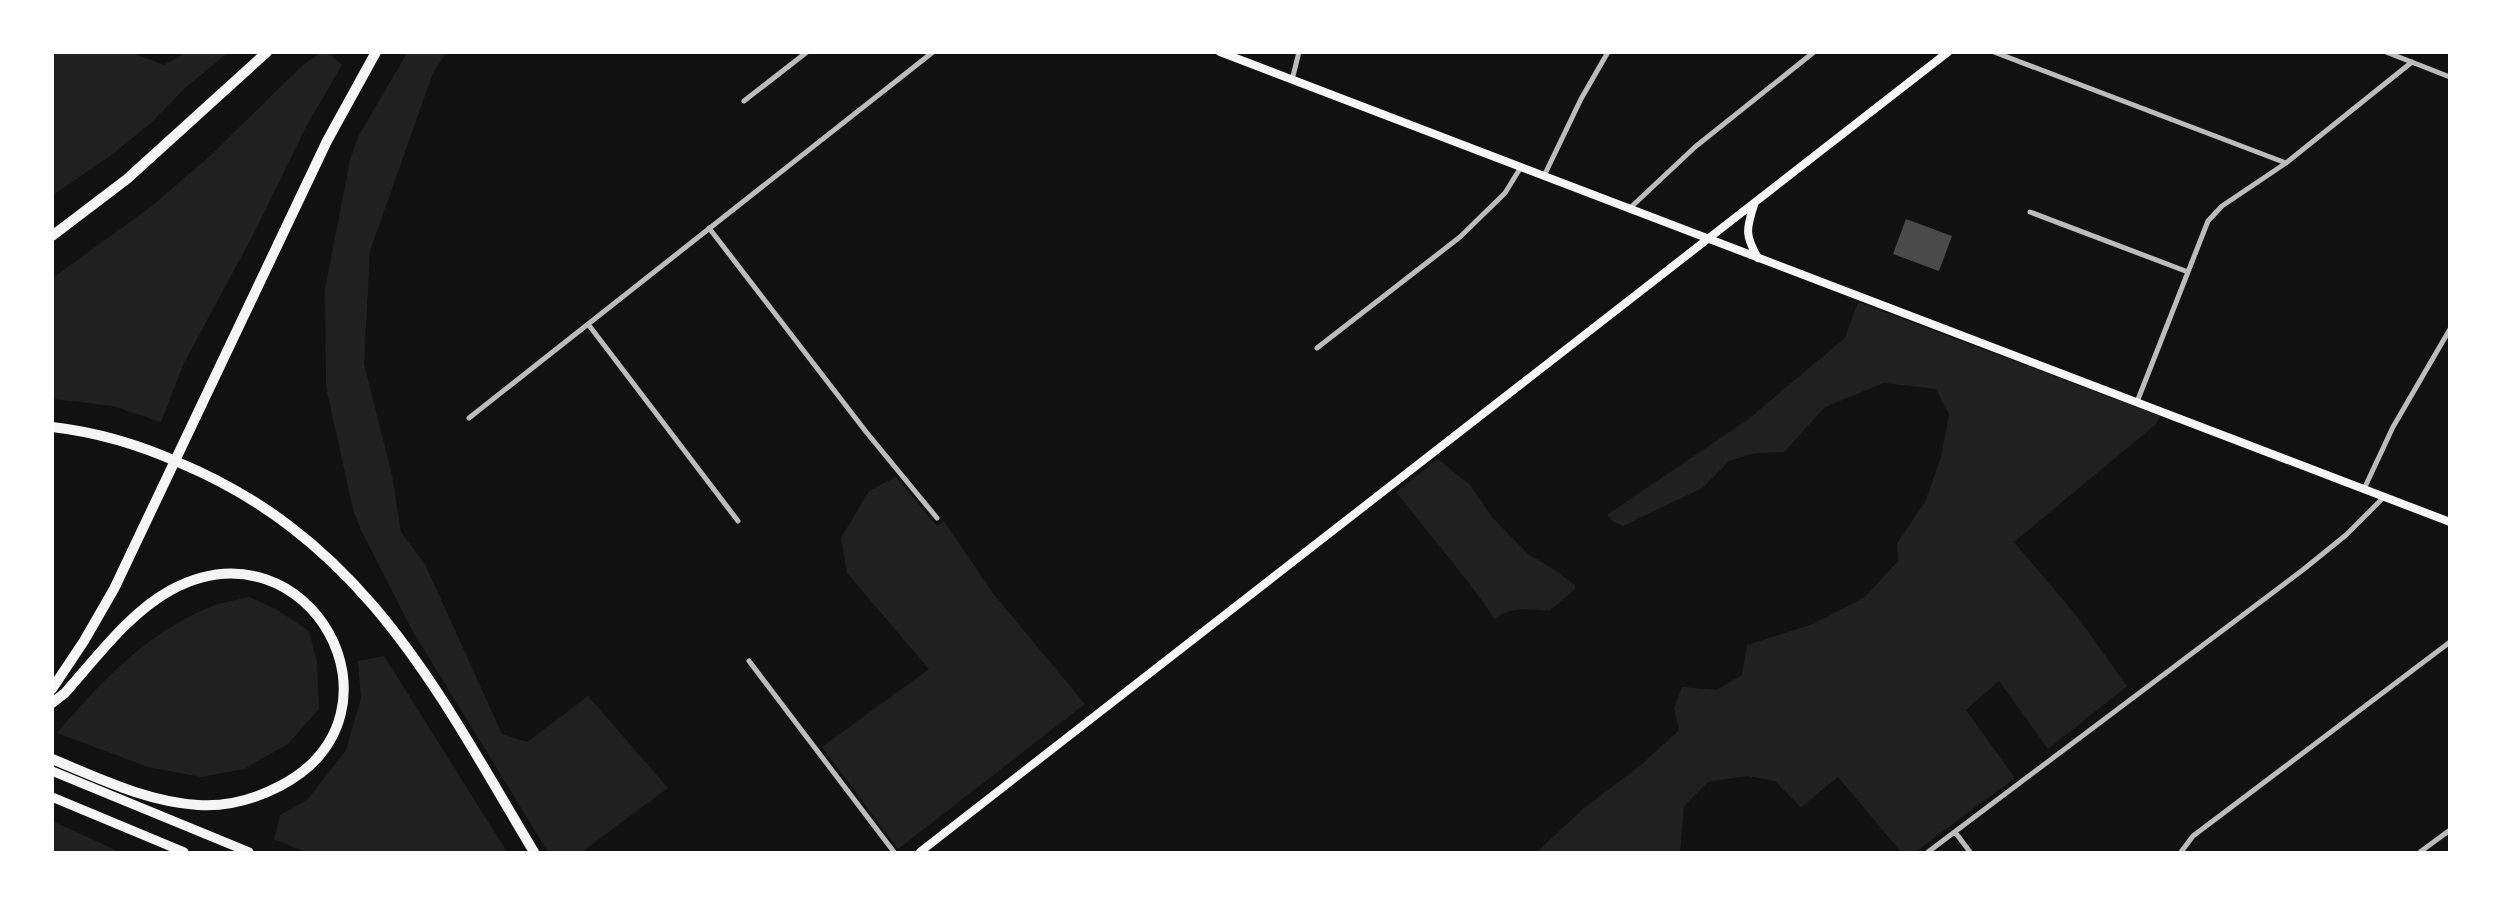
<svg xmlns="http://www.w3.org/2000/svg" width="2502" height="905" font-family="Rubik,sans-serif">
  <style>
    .green { fill: #202020 }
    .building { fill: #4a4a4a }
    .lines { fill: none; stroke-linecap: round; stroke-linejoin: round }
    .minor { stroke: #bcbcbc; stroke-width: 5 }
    .secondary { stroke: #f5f5f5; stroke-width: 8 }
    .primary { stroke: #f5f5f5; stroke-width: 9 }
    .motorway { stroke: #f5f5f5; stroke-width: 10 }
  </style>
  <rect width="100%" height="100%" fill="#111"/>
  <path class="green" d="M61,52L132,53L164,65L185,53H228L185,88L152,122L110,156L53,195V54Z
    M322,52L329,53L342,65L307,125L254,233L184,363L161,422L113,406L53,399V278L153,205L211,155L304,64Z
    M407,53H446L433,73L370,251L364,364L392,475L401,532L425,564L502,734L527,742L588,696L668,788L582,852H548L412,630L361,530L353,509L326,387L325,289L350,160L359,135Z
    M1858,302L2160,416L2156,424L2014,542L2076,615L2127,686L2048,749L1999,681L1966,710L2015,778L1915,852H1901L1838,777L1801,807L1775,781L1747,776L1708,782L1684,806L1680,852H1537L1584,808L1641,765L1679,730L1674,708L1682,687L1717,690L1742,675L1747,645L1813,624L1865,597L1898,561L1897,543L1925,502L1941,457L1949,414L1936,389L1884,383L1825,407L1784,452L1756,453L1729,461L1702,488L1623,526L1614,522L1607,515L1747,420L1845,338Z
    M1438,459L1470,485L1492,517L1528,554L1550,567L1575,585V589L1549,611C1531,609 1510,606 1495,619C1464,574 1429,534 1396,492Z
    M896,477L937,526L944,521L992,592L1085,704L898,849L822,747L929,669L847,573L841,538L869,491Z
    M249,597L276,609L309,631L317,662L319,709L288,744L244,769L201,777L148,767L57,733C102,680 147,633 212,606C224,602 237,600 249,597Z
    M384,656L393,670L507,852H306L274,839L280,815L307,800L346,750L361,698L358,661Z
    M52,821L120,852H53Z"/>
  <path class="building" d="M1906,219L1952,236L1939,271L1893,254Z"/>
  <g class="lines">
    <path class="minor" d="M1994,52L2286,163
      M2386,52L2450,77
      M1292,80L1299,52
      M744,101L807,52
      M1544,176L1581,99L1608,52
      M1629,209L1695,147L1814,52
      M2030,212L2188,272
      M709,228L867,433L937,518
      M588,324L738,521
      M1317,348L1460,237L1505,193L1521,167
      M2137,402L2208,221L2222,206L2286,163L2412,62
      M469,418L933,52
      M2364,489L2393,427L2450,329
      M749,661L894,852
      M1955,832L1970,852
      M1928,852L2304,569L2346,535L2384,497
      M2181,852L2193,836L2450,642
      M2420,852L2450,830"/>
    <path class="secondary" d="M1220,52L2450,522
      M1754,205C1746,229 1745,236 1758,258
      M920,852L1948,52"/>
    <path class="primary" d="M52,771L249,852
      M52,797L184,852"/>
    <path class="motorway" d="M52,236L127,179L267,52
      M52,427C96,432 140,445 180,463C365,541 437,690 534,852
      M52,689L84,641L114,589L327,141L376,52
      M52,703L65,693C97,657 129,613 171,590C309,516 418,714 280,786C255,799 226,807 198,805C145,801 101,779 52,759"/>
  </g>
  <rect width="2502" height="905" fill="none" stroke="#ffffff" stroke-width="108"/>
</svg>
